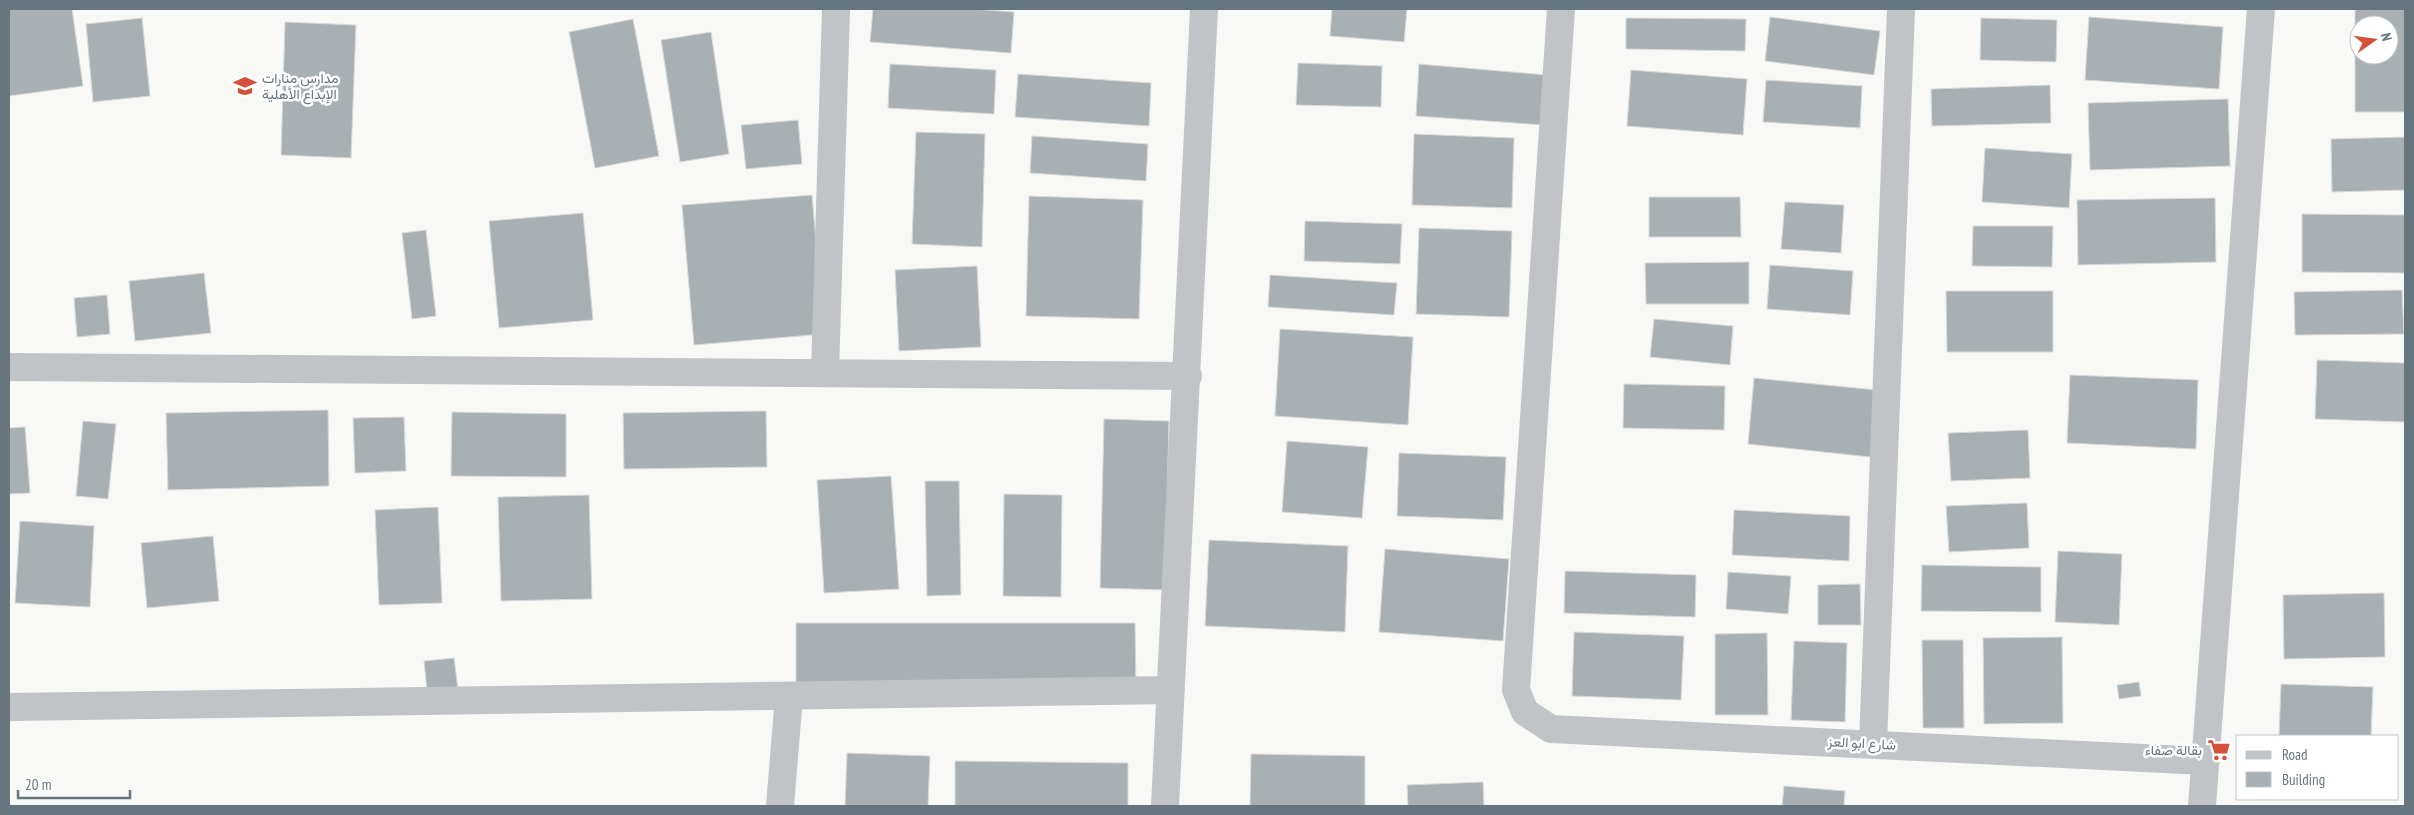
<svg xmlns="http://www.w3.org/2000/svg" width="2414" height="815" font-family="'PT Sans Narrow',Vazirmatn,sans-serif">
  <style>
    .building { fill: #a8b0b4; stroke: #dadad8; fill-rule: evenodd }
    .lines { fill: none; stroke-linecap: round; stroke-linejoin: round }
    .minor { stroke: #c0c4c7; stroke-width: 28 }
    .labels { text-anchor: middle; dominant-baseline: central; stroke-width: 5; stroke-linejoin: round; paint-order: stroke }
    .poi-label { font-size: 14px; fill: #66767e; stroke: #fff; text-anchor: start }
    .street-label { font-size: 14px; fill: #66767e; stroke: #fff }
  </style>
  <rect width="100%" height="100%" fill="#f8f8f6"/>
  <path class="building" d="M9,9H72L83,86L9,96Z
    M873,9H973L1014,12L1011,53L870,42Z
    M1332,9H1407L1404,42L1330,36Z
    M2355,9H2405V112H2355ZM2359,25H2389V55H2359Z
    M1770,17L1880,31L1874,75L1765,61Z
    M2089,17L2223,27L2219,89L2085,80Z
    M142,18L150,96L93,102L86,24Z
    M1626,18L1746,19L1745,51L1626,49Z
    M1981,18L2057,20L2056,62L1980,60Z
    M633,19L659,156L595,168L569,32Z
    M285,22L356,25L351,158L281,155Z
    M711,32L729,154L680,162L661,40Z
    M1298,63L1382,66L1381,107L1296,105Z
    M890,64L996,70L994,114L888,108Z
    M1419,64L1547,75L1543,125L1416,116Z
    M1631,70L1747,79L1743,135L1627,126Z
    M1018,74L1151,83L1149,126L1015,117Z
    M1766,80L1862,86L1860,128L1763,122Z
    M2050,85L2051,123L1932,126L1931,89Z
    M2228,99L2230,166L2090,170L2088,103Z
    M798,120L802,164L746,169L741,125Z
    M916,132L985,134L982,247L912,244Z
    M1414,134L1514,138L1512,208L1412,205Z
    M1032,136L1148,144L1146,181L1030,173Z
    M2405,137V190L2332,192L2331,139Z
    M1985,148L2072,154L2069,208L1982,202Z
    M812,195L824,334L694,345L682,205Z
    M1029,196L1143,200L1139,319L1026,316Z
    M1649,197H1740L1741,237H1649Z
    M2215,198L2216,262L2078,265L2077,200Z
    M1785,202L1844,205L1841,253L1781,249Z
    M583,213L593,320L499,328L489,221Z
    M2302,214L2405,215V273L2302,272Z
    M1305,221L1402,224L1400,264L1304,261Z
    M1973,226H2053L2052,267L1972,266Z
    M1419,228L1512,231L1509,317L1416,314Z
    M426,230L436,316L412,319L402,233Z
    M1749,262V304H1646L1645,263Z
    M1770,265L1853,271L1850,315L1767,309Z
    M977,266L981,347L899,351L895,270Z
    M204,273L211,333L135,341L129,281Z
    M1270,275L1397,283L1394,315L1268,307Z
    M2402,290L2404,334L2295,335L2294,292Z
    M1946,291H2053V352H1947Z
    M107,295L110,334L77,337L74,298Z
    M1654,319L1733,326L1730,365L1650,357Z
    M1280,329L1413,337L1408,425L1275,416Z
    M2317,360L2405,363V422L2315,419Z
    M2070,375L2198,380L2196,449L2067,443Z
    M1754,378L1877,390L1870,457L1748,444Z
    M1624,384L1725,386L1724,430L1623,428Z
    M328,410L329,486L168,490L166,413Z
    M766,411L767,467L624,469L623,413Z
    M452,412L566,414V477L451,476Z
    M404,417L406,471L355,473L353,418Z
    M1104,419L1169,421L1165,590L1100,588Z
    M83,421L116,424L108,499L76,496Z
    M25,427L30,493L9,494V428Z
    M2028,430L2030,478L1951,481L1948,433Z
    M1287,441L1368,447L1362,518L1282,512Z
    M1399,453L1506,457L1503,520L1397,516Z
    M891,476L899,589L824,593L817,480Z
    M925,481H959L961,595L927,596Z
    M1004,494L1062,495L1061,597L1003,596Z
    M589,495L592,599L501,601L498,497Z
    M2027,503L2029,548L1949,552L1946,506Z
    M438,507L442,603L379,605L375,510Z
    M1734,510L1850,516L1849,561L1732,555Z
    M20,521L94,526L90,607L15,603Z
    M213,536L219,601L147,608L141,543Z
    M1209,540L1348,546L1345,632L1205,626Z
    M1385,549L1509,559L1503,641L1379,632Z
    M2058,551L2122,554L2119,625L2055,622Z
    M1922,565L2041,567V612L1921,611Z
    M1565,571L1696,575L1695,617L1564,613Z
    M1728,572L1791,576L1788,614L1726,609Z
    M1860,584L1861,625H1818V585Z
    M2384,593L2385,657L2284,659L2283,595Z
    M796,623H1135L1136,688H796Z
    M1574,632L1684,636L1681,700L1572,696Z
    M1767,633L1768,715H1715V634Z
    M2062,637L2063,723L1984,724L1983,638Z
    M1922,640H1963L1964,728H1923Z
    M1794,641L1847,643L1845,722L1791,720Z
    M454,658L459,697L428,701L424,661Z
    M2139,682L2141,696L2119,699L2117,685Z
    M2281,684L2373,687L2371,736H2279Z
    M847,753L930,756L928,806H845Z
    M1251,754L1365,756V806H1250Z
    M955,761L1128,763V806H955Z
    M1483,782L1484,806H1408L1407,785Z
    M1784,786L1845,791L1844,806H1782Z"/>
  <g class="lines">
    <path class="minor" d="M1561,9L1516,690L1525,712L1551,729L2204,761
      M9,367L1188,376
      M825,373L836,9
      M9,707L1171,690
      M1873,744L1901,9
      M780,806L789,696
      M1165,806L1204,9
      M2202,806L2261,9"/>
  </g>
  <defs>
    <symbol id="school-bare" viewBox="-9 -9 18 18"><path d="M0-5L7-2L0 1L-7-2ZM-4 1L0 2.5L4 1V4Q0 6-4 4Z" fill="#d4503a" stroke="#fff" stroke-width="2.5" paint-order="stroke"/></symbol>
    <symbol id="supermarket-bare" viewBox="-9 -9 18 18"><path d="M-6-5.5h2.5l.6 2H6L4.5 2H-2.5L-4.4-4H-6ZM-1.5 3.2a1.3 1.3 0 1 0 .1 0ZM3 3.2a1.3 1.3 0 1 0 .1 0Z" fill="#d4503a" stroke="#fff" stroke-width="2.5" paint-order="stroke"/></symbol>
  </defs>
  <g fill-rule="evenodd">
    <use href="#school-bare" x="229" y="70" width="32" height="32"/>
    <use href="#supermarket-bare" x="2203" y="734" width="32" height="32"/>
  </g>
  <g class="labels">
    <g class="poi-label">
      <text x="262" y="78">مدارس منارات<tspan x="262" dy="16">الإبداع الأهلية</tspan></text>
      <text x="2202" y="750" text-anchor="end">بقالة صفاء</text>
    </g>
    <g class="street-label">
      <text transform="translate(1862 743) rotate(3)">شارع ابو العز</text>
    </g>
  </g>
  <rect width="2414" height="815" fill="none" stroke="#66767e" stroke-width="20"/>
  <rect x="2236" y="735" width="162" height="65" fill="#ffffff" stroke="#c2c8cb"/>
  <rect x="2246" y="751" width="25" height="8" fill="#c0c4c7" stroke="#c2c8cb"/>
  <text x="2282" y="760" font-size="15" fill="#66767e">Road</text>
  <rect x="2246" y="772" width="25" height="15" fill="#a8b0b4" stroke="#c2c8cb"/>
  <text x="2282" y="785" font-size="15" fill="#66767e">Building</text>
  <g transform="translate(2374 40) rotate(76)"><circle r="24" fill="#ffffff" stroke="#c2c8cb"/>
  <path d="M0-4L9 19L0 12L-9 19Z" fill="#d4503a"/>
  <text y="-8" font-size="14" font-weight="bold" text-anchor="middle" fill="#66767e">N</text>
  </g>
  <path d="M18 790v8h112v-8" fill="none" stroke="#66767e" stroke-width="2.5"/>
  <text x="25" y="790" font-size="15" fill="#66767e" stroke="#ffffff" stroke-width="4" paint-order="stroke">20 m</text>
</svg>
